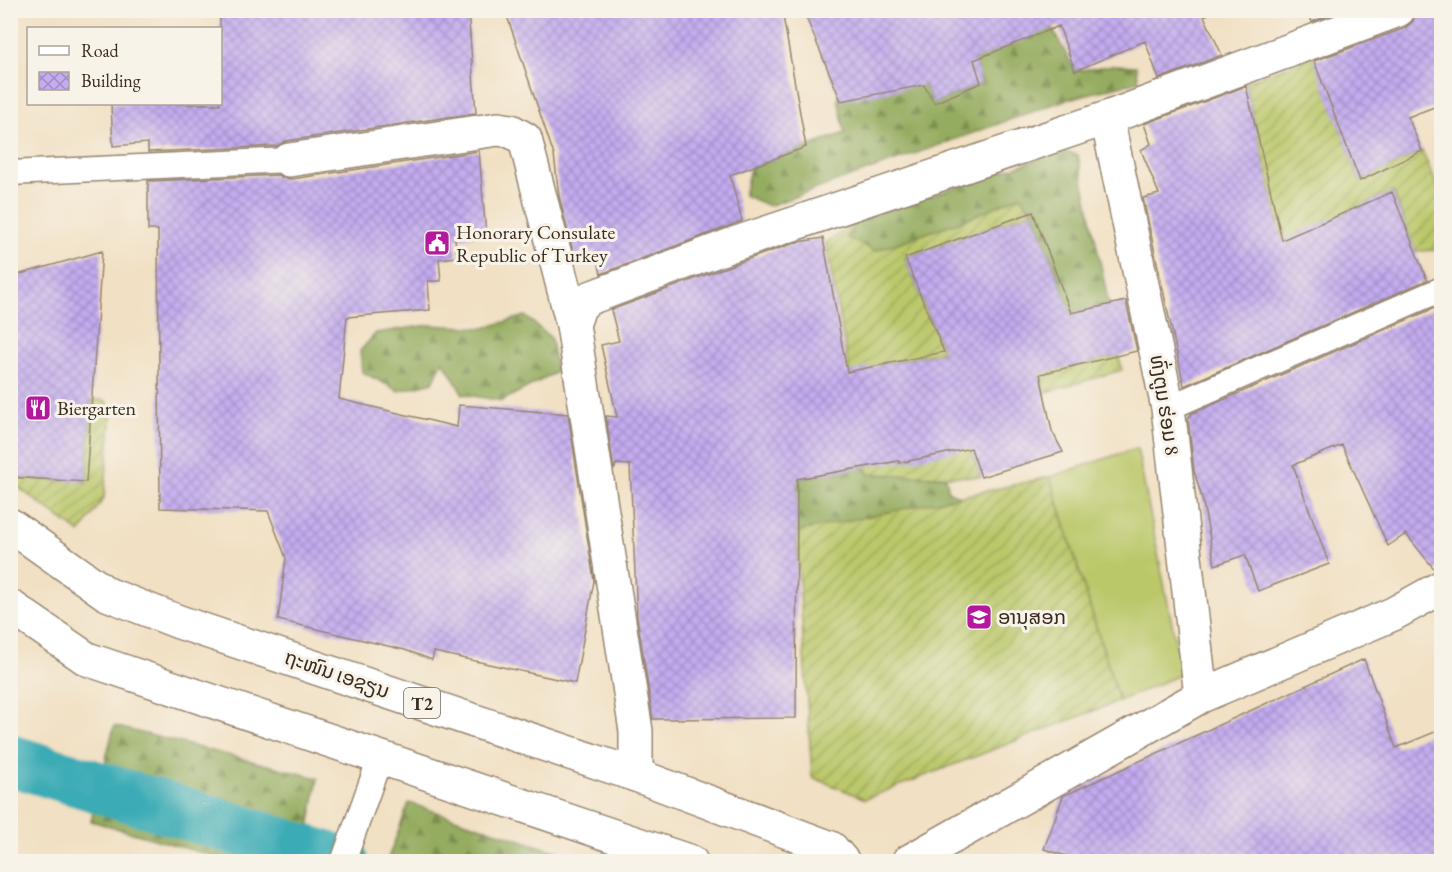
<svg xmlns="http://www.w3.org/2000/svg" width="1452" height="872" font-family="'EB Garamond','Noto Sans Lao',serif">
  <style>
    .grass { fill: #bbc86a; stroke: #7b7944; stroke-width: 1.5 }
    .forest { fill: url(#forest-firs); stroke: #686b3e; stroke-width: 1.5 }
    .garden { fill: url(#garden-furrows); stroke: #7b7944; stroke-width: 1.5 }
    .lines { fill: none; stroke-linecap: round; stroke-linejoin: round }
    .canal { stroke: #3aabb5; stroke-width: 52 }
    .building { fill: url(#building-cross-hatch) }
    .lane-casing { stroke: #968570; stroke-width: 27 }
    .street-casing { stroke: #968570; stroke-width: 36 }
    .primary-casing { stroke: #968570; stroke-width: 36 }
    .lane { stroke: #fff; stroke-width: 24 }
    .street { stroke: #fff; stroke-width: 33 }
    .primary { stroke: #fff; stroke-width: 33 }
    .labels { text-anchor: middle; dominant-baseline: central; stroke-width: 6; stroke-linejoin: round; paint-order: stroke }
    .shield { fill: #f7f3e8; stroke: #73665b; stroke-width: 1.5 }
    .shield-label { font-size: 18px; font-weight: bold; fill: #3b2a1e }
    .poi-label { font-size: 20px; fill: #3b2a1e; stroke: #f7f3e8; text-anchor: start }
    .street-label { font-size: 20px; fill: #3b2a1e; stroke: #f7f3e8 }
  </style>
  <defs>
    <pattern id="forest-firs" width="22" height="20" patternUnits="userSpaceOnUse" patternTransform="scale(1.5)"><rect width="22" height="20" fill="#94ac5e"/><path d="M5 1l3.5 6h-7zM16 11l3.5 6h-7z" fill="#7a8c4d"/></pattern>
    <pattern id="garden-furrows" width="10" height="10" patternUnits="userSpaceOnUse" patternTransform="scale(1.5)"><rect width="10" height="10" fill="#bbc86a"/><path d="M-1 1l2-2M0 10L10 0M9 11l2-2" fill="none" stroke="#99a357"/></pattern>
    <pattern id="building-cross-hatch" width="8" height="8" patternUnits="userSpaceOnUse" patternTransform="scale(1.5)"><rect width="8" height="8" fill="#c3acf0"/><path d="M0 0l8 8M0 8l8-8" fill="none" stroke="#a08cc2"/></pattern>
  </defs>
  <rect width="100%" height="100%" fill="#f7f3e8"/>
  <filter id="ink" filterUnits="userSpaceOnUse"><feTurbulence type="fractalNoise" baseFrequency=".0167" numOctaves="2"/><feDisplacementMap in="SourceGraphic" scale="12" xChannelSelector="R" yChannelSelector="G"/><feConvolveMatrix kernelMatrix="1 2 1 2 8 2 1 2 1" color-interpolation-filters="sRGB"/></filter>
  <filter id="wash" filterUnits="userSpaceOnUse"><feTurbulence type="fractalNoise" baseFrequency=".008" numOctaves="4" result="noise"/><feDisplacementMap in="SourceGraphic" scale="24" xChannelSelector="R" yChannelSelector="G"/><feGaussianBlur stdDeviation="1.35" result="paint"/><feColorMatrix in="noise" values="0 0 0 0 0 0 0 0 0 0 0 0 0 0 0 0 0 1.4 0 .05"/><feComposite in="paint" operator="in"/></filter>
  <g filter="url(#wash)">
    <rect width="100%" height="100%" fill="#f1e0c3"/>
    <path class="grass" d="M1137,448L1182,674L1119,701L1050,477Z"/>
    <path class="forest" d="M1050,24L1075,71L1113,65L1136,66L1139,81L1068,99L769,206L744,195L750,168L845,133L838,98L857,88L924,85L935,103L981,83L974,60Z
      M1061,151L1078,155L1109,305L1062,315L1063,290L1033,212L1020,196L967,219L875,251L847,238L857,221Z
      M525,316L551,338L556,372L502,401L463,394L443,361L433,382L399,391L362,372L360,351L376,333L429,325L484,328Z
      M864,467L868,474L946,477L949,492L962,497L796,532L783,482Z
      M114,726L318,778L303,861H230L91,821Z
      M409,803L585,861H387Z"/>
    <path class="garden" d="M1313,56L1360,181L1422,151L1441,195V250L1415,251L1393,192L1282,241L1245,82Z
      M1020,196L1033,212L905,258L942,348L1008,311L1063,290L1062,315L1071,367L1119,355L1122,370L1044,393L1031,334L879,365L971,448L981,477L868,474L826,243L857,221L847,238L875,251L967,219Z
      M92,399L106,401L112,413L104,498L80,533L11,482V466L12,478L86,482Z
      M1050,477L1119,701L865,799L812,777L796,532Z"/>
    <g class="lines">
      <path class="canal" d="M10,760L343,862"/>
    </g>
    <g id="blocks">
      <path class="building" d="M220,10H468L476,113L286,141L277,146L148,152V143L113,146L111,104H220Z
        M505,10H782L806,147L730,175L742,221L601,274L596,252L574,256L559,196L554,155Z
        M803,10H1217L1204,16L1222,55L1159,79L1145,41L1075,71L1059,26L974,60L981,83L934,103L924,85L841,101Z
        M1307,10H1343L1312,22Z
        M1416,10H1442V104L1408,117L1422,151L1360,181L1314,61L1405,28L1413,21Z
        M1246,86L1282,240L1392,192L1427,280L1184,386L1143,198L1159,194L1141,150L1151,144L1144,124Z
        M479,151L486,235L455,238L457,257L439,259L441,281H428L430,310L347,317L339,399L457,427L459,405L568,414L594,581L575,683L434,652L432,660L405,650L278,620L286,558L268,511L160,508L158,230H148V181L278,175L283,178L292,179Z
        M1033,212L1071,313L1126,301L1137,351L1040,374L1052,431L1063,452L981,477L971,448L899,463V461L797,479L796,718L653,719L637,616L630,465L616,464L614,470L606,416L617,417L601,345L619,341L611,310L740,262L798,242L823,238L847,372L944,352L905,258Z
        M102,251L86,482L10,477V277Z
        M1439,306L1442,312V568L1435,570L1406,534L1388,546L1342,445L1293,465L1329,564L1258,591L1245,555L1215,565L1202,498L1194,471L1188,418L1191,415V414Z
        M1364,659L1396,748L1442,729V861H1082L1044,849L1063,796Z"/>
    </g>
  </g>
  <g filter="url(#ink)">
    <use href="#blocks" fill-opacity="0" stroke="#968570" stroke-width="1.5"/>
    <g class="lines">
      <defs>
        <path id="lane" d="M10,173L289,160
          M1168,408L1442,289
          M343,862L380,758"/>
        <path id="street" d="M1107,118L1168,408L1201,696
          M289,160L498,129L511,131L525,139L573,325
          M636,775V731L573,325L579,307L587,299L734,244L1107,118L1398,10
          M908,862L1201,696L1393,614L1442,587"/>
        <path id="primary" d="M10,525L107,594L179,622L636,775L831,848L843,862
          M10,606L87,659L691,862"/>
      </defs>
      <use href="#lane" class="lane-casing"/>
      <use href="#street" class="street-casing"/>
      <use href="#primary" class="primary-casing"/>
      <use href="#lane" class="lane"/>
      <use href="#street" class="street"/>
      <use href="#primary" class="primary"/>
    </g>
  </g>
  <defs>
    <symbol id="civic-square" viewBox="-11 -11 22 22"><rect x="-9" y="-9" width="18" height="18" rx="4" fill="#b5179e" stroke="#f7f3e8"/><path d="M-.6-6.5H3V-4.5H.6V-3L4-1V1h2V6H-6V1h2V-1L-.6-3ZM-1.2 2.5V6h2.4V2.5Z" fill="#fff"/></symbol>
    <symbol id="restaurant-square" viewBox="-11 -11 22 22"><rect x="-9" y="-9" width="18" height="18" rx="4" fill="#b5179e" stroke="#f7f3e8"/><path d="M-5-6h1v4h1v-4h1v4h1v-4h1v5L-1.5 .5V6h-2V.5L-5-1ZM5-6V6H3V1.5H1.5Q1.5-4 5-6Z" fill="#fff"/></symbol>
    <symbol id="school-square" viewBox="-11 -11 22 22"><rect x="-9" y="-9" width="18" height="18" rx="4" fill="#b5179e" stroke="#f7f3e8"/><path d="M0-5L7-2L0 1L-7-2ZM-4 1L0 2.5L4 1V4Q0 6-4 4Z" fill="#fff"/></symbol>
  </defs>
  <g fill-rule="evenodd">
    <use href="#civic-square" x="422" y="228" width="30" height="30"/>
    <use href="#restaurant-square" x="23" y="393" width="30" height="30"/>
    <use href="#school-square" x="964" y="602" width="30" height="30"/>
  </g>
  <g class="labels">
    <rect class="shield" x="404" y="688" width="36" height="30" rx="4.5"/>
    <g class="shield-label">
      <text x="422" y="703">T2</text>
    </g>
    <g class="poi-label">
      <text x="456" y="232">Honorary Consulate<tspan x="456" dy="23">Republic of Turkey</tspan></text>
      <text x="57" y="408">Biergarten</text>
      <text x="998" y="617">ອານຸສອກ</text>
    </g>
    <g class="street-label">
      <text transform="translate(1165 405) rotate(81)">ທົ່ງຕູມ ຮ່ອມ 8</text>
      <text transform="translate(337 674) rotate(19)">ຖະໜົນ ເອຊຽນ</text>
    </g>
  </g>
  <rect width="1452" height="872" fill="none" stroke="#f7f3e8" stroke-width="36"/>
  <rect x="27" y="27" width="195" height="78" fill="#f7f3e8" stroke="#aca397" stroke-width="1.5"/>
  <rect x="39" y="46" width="30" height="9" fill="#ffffff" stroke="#aca397" stroke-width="1.5"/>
  <text x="81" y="57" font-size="18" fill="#3b2a1e">Road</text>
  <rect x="39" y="72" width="30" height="18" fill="url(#building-cross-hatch)" stroke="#aca397" stroke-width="1.5"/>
  <text x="81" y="87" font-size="18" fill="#3b2a1e">Building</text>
</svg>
